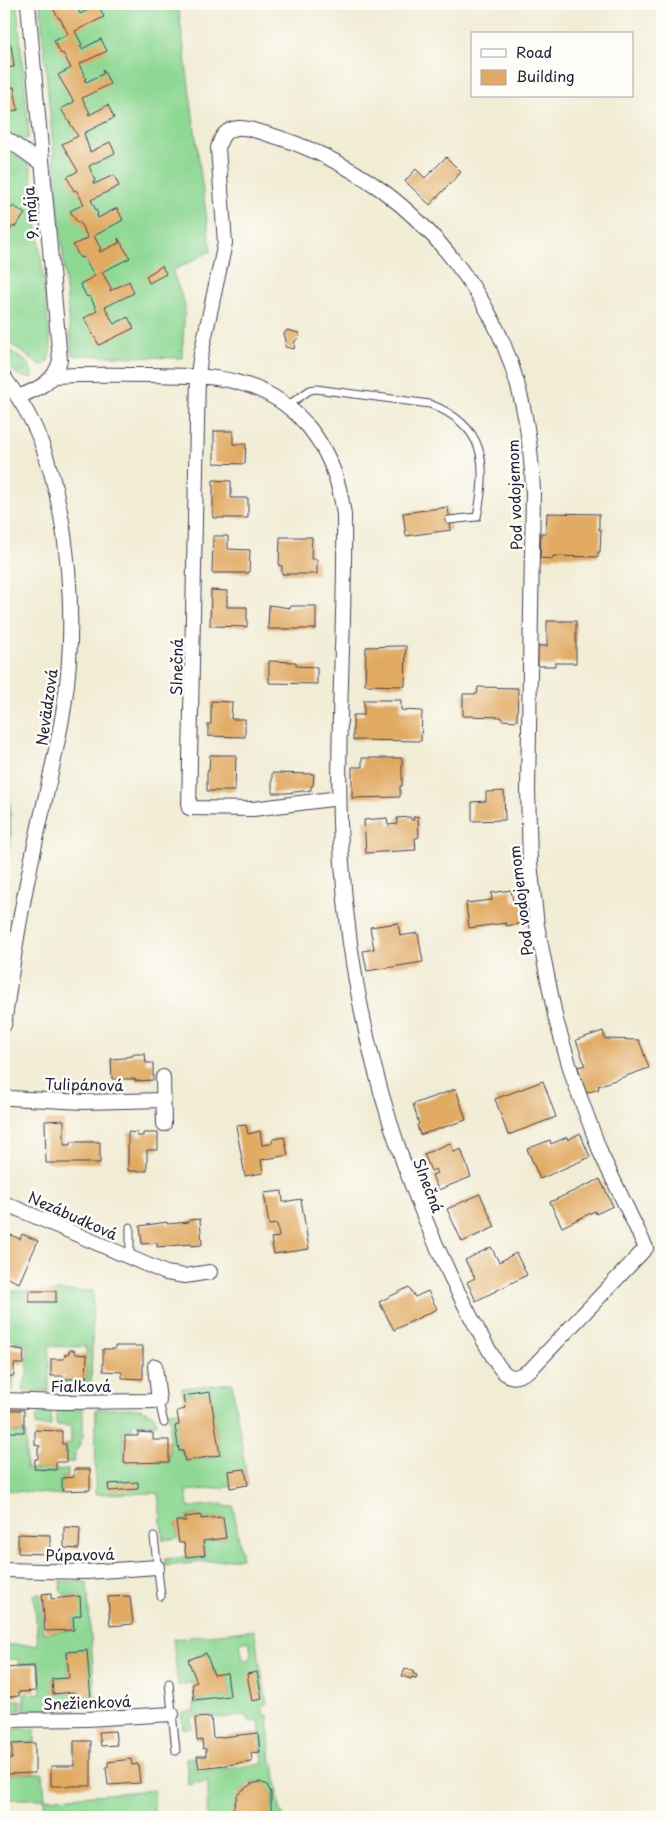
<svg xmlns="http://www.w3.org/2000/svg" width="666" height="1821" font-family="'Playpen Sans',sans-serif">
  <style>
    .grass { fill: url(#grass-tufts); stroke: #587d68 }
    .cemetery { fill: url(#cemetery-stones); stroke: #587d68 }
    .garden { fill: #8fd894; stroke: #587d68; fill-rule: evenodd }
    .building { fill: #e1aa64 }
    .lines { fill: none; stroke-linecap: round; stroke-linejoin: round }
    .service-casing { stroke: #414052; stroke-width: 9 }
    .minor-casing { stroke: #414052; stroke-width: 16 }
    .service { stroke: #fff; stroke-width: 7 }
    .minor { stroke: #fff; stroke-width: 14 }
    .labels { text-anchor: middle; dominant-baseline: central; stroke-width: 5; stroke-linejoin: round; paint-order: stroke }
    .street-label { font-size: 15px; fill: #22223b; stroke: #fdfcf7 }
  </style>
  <defs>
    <pattern id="grass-tufts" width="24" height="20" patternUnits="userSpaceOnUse" patternTransform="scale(1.25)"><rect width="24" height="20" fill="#8fd894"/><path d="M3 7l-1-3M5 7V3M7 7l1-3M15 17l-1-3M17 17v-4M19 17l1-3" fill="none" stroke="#7bb980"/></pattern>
    <pattern id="cemetery-stones" width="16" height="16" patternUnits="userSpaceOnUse" patternTransform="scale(1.25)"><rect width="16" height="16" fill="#8fd894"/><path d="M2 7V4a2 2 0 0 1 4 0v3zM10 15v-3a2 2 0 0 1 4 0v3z" fill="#7bb980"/></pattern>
  </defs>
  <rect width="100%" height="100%" fill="#fdfcf7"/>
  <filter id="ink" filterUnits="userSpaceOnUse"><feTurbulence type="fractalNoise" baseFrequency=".02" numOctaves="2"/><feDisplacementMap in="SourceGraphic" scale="10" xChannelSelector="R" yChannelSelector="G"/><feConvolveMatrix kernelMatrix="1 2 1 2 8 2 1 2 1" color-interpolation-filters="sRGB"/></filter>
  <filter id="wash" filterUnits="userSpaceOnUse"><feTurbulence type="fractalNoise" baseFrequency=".0096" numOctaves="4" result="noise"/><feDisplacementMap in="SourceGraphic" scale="20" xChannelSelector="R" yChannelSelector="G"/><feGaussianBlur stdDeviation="1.12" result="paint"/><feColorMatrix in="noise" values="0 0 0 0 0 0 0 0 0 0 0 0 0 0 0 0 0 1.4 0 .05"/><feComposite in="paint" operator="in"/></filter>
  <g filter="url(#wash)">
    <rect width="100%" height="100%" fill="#f1ecd4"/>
    <path class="grass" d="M4,346L29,364L33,377C19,380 12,370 4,361Z"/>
    <path class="cemetery" d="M4,780L9,782L11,836L4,879Z"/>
    <path class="garden" d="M4,4H17L29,134L28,138L23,140L4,128Z
      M40,4H178L211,251L172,271L185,304L182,358L72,355Z
      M4,147L29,164L31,169L51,347L48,361L45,364L40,365L4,339Z
      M4,1291H29L56,1302V1291H93L91,1391H65L64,1379H86V1347L49,1346V1391H23L24,1382L27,1377V1343H15L14,1339H4Z
      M4,1376L14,1377L13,1391H4Z
      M232,1383L248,1485L186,1491L188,1507L221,1504L227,1507L233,1506L242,1558L165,1566V1559L205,1555L203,1541L226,1538L223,1517L201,1519L200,1515L186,1516V1521L176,1522L178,1538L163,1540L158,1493L95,1494L96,1409C110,1409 137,1406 148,1412C154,1414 156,1419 157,1424L133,1423L132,1430L123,1431L124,1463L169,1462L170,1424L168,1412L177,1411L179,1425L175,1426L179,1451H183L185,1461L220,1455L210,1392L183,1396L182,1388Z
      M40,1408H51V1426H36V1417L40,1414Z
      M56,1409H83V1436L75,1455L74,1462H66V1444L71,1443V1426L56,1425Z
      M4,1432L26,1433V1469L68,1470V1477L62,1478V1495L4,1490Z
      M61,1581L87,1582L96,1709H91L87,1650L67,1652L69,1678L52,1679L53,1694L74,1692L76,1710H24V1694L41,1693L39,1663L19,1665L18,1659L4,1660V1645H38L34,1594H40L43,1633L74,1630L73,1617L80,1596C71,1596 64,1598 60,1589Z
      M254,1630L267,1704L263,1705V1715H268L271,1765L274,1764L280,1808L284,1817H267C282,1796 261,1766 241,1791C236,1798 234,1809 231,1817H207L208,1781L188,1785L186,1758L195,1757L197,1771L263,1764L259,1721L250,1722V1718L247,1719L246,1715L217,1718L212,1715L191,1717L192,1728L183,1729L181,1713L194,1711V1700L230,1696L227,1674L214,1675L206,1653L188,1660L197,1682L178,1686L173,1639ZM249,1641L252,1658L243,1660L240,1643Z
      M4,1700H21V1710H5Z
      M4,1729H35V1743L12,1744V1759H8V1774L43,1773L45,1799L154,1790V1817H148V1815H132L131,1817H44V1799H4Z"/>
    <g id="blocks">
      <path class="building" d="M4,4H7L8,7L9,21L4,22Z
        M57,4H76L80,14L98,5L104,17L75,31L82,45L80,46L82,49L101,39L107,51L79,64L86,79L84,80L86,82L103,74V69L110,84L82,98L90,113H88L89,115L108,105L114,118L84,133L90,152L110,142L115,153L89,166L95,181L93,182L94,184L114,175L119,186L91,200L98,214L97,215L98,218L117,208L123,220L94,236L101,249L99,250L100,252L119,243L118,238L130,258L102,272L111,288L110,291L129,281L134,293L105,307L114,324L128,317L134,328L99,345L84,318L97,311L90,296L87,297L80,284L95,276L83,257L80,258L73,245L88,238L79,221L77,222L70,211L84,204L76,190L74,191L67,177L78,171L62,144L78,136L61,109L74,102L58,75L71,68L63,53L61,54L54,41L68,34L60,18L59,19L52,6Z
        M4,44H11L14,67L4,68Z
        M14,87L18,110L4,112V88Z
        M446,157L461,172L430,205L405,181L416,169L425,178Z
        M5,203L12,208L14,206L25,214L15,227L13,226L8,234L4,231Z
        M162,266L166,274L149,283L146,276Z
        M287,330L299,333V337L295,341L294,349L285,347L286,340L284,334Z
        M214,431H233V444H246L245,464L214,463Z
        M213,480L231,481V498H248V518H213Z
        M448,507L451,530L406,536L403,513Z
        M547,513L599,514V530H601L600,552H598V557L553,556V559L540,558L541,533H546Z
        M213,536H228V549L250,550L249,573H212Z
        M280,537H312L311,559H317V574H282V566H279Z
        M211,590L227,591V607H247V627L210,626Z
        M269,605L290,608V606H316V629H268Z
        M547,621H576V663H555V666H538V646H547Z
        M399,646H406L405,686L365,685L366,647Z
        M269,661L296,662V666L317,667V684L269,683Z
        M478,687L518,688L517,721L502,720V717L463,716V694H477Z
        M364,700H401V710L422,711L421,741L353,740V715H364Z
        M211,701L232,702L231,719H245V737L208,736V724H211Z
        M210,755H236L235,791H207V771H209Z
        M362,758H402V786H400V797L352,798V767H362Z
        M272,773L314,774L313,786H311V790L287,793H272Z
        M504,791L505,820L472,821V802L486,801V792Z
        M418,816L419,837L415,838L416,850L366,853L364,820L387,818L388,825L397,824V818L410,817L411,820H414L413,817Z
        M511,890L513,901L522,900L525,923L506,926V923L469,928L466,903L492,900L491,893Z
        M398,923L400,936L418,933L423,962L367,971L363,951L374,949L370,927Z
        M603,1031L605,1039L639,1040L649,1068L598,1086L599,1089L586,1093L578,1067L585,1065L576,1040Z
        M133,1054H145L146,1063H153V1080L135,1081V1079H112L111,1059L125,1058V1057L133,1056Z
        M543,1081L556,1117L508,1135L495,1099Z
        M456,1089L466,1120L420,1135L417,1125L419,1124L413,1104Z
        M64,1120V1145H70L71,1142H100V1163H46L45,1121Z
        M246,1125L248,1134L260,1131L262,1145L271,1144L273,1139L284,1137L288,1155L261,1160L263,1173L245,1176L236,1126Z
        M128,1132L138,1133L137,1136H143V1133H158V1150H147V1171H128Z
        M580,1133L590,1157L540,1179L527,1149L550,1140L551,1144L567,1137L568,1140Z
        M450,1143L454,1152L461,1149L471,1177L438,1190L432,1175L437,1173L435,1169L431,1171L424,1154Z
        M600,1179L613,1206L596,1214L595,1211L562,1227L550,1202Z
        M282,1191L283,1202L301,1199L309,1249L274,1254L271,1238L279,1237L277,1224L269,1225L264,1193Z
        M480,1194L495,1227L462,1242L447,1209Z
        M200,1219L202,1245L191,1246V1244L157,1247V1243L142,1244L140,1226L167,1222V1224L189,1222V1220Z
        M4,1232L20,1239L22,1234L38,1241L19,1283L4,1276Z
        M491,1247L499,1262L516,1253L527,1275L476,1301L467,1282L475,1278L465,1260Z
        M409,1287L415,1297L428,1291L437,1309L394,1330L379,1302Z
        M29,1291H56V1302H29Z
        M115,1346H143V1379L122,1378V1372L103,1371V1349H115Z
        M4,1347L24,1350L23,1364H14V1376H4Z
        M70,1350H74L76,1354L87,1355L86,1379H64V1376H51V1359H64L65,1354H68Z
        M210,1392L220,1455L185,1461L183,1451H179L175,1426L179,1425L177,1411L185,1409L183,1396Z
        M4,1410H24V1432H4Z
        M35,1430L62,1431V1444H66V1462H56V1470L34,1469L35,1459H38V1448H39L40,1446L35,1445Z
        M138,1432L153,1433V1440H169V1462L124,1463L125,1436H138Z
        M74,1469H90V1490L62,1491V1478L74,1477Z
        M245,1469L248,1485L230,1488L228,1471Z
        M138,1482V1489L109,1491L108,1484Z
        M201,1515V1519L223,1517L226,1538L203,1541L205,1555L186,1557L184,1543H179L176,1521H186L185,1517Z
        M64,1527L80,1528L79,1549L64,1548Z
        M18,1534L50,1535V1548H46V1554L18,1553Z
        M51,1593V1599L80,1596L81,1615L73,1617L74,1630L45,1631L42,1594Z
        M130,1596L133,1624L110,1626L108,1597Z
        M87,1650L91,1701L75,1702L74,1692L53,1694L52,1679L69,1678L67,1652Z
        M206,1653L214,1675L227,1673L230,1696L194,1700L192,1684L197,1682L188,1660Z
        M34,1666L36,1691L19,1692V1696L9,1697L8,1693H4V1668Z
        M405,1669L414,1671L413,1674L417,1675L416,1678L412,1677L411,1679L402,1676Z
        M257,1672L262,1699L252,1701L247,1674Z
        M211,1717L213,1738L258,1733L260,1752L251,1753L252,1762L199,1768L197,1756H206V1749H203L202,1740L197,1741L195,1718Z
        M115,1731L117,1745L101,1746L99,1732Z
        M74,1741H91V1786H51V1766H74Z
        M35,1743V1773L8,1774V1759H12V1744Z
        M131,1759L132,1765L138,1764L140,1783L108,1785L106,1767H108V1762Z
        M260,1782L267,1785L271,1793V1812L267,1817H231L237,1796L240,1792L251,1784Z"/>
    </g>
  </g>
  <g filter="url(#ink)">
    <use href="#blocks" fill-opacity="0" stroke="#414052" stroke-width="1"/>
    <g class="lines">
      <defs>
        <path id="service" d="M287,406L310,390L316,389L430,404C486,426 488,463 477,517L449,520
          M130,1227V1257
          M159,1401L164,1423
          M154,1537L161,1596
          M169,1683L176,1751"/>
        <path id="minor" d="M4,137L42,164
          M54,376C87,374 120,375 153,375C180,376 210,375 236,382C301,398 336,451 344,515C346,631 334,747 342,863C353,1040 408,1212 497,1364C508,1380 515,1380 531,1369L646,1248L601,1154L573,1078L556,1020L537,925L530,863L528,789L533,492C531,419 514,348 473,287C449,251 418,217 383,191C347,165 306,145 264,133C255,131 246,127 238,128C225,129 221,137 218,148L225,243L200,359L198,376L189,808L253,809L339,798
          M4,377C18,396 31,417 40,439C70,518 77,623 64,707C55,763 40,817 29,873C18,923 11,974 4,1025
          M18,397C38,389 55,382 60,360L28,4
          M163,1077L164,1124
          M4,1096L10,1098L83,1102L163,1100
          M4,1203L166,1273L185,1276L210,1272
          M4,1400L61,1402L159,1401L155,1366
          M4,1570L86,1572L157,1567
          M4,1720L87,1719L172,1714"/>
      </defs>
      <use href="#service" class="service-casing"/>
      <use href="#minor" class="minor-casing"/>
      <use href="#service" class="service"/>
      <use href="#minor" class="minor"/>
    </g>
  </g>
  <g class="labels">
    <g class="street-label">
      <text transform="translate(30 213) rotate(-95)">9. mája</text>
      <text transform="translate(514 495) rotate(-92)">Pod vodojemom</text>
      <text transform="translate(176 667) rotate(-89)">Slnečná</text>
      <text transform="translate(46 707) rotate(-82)">Nevädzová</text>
      <text transform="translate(520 901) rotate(-97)">Pod vodojemom</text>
      <text transform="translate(84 1084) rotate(1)">Tulipánová</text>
      <text transform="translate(429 1185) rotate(69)">Slnečná</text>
      <text transform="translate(73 1215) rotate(24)">Nezábudková</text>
      <text x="81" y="1385">Fialková</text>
      <text transform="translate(80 1554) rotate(-1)">Púpavová</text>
      <text transform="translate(87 1702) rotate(-2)">Snežienková</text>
    </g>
  </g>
  <rect width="666" height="1821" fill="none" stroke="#fdfcf7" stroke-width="20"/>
  <rect x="471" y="32" width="162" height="65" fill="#fdfcf7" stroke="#a5a5ac"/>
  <rect x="481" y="49" width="25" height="8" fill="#ffffff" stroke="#a5a5ac"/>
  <text x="516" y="58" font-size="15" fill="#22223b">Road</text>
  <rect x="481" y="70" width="25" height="15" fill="#e1aa64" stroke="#a5a5ac"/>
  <text x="516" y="82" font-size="15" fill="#22223b">Building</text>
</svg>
